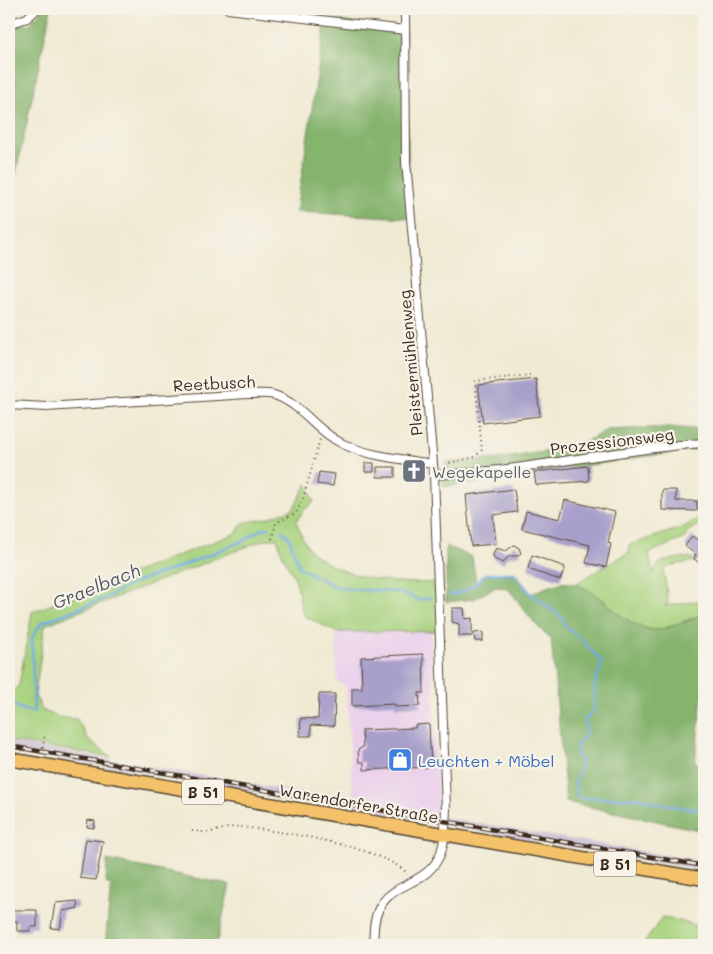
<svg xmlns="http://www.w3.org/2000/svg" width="713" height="954" font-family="Mali,sans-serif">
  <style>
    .built { fill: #ebd1eb }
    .industrial { fill: #cbbfd5 }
    .green { fill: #a7d27e; stroke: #717e4e }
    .forest { fill: #85b46d; stroke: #606f46 }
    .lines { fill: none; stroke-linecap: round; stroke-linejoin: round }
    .stream { stroke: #74a9e1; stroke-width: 2.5 }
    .building { fill: #a8a0ca }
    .street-casing { stroke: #564739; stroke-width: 10 }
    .primary-casing { stroke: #564739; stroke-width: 15 }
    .path { stroke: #564739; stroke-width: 2; stroke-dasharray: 1 4; stroke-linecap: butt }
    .street { stroke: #fff; stroke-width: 8 }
    .primary { stroke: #f4c26a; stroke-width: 12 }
    .rail-casing { stroke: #3b2a1e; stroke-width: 4.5 }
    .rail { stroke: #f7f3e8; stroke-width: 2.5; stroke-dasharray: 8; stroke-linecap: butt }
    .labels { text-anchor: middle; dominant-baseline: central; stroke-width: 4.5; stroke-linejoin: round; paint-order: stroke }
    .shield { fill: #f7f3e8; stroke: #73665b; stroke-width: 1 }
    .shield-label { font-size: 15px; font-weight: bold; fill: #3b2a1e }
    .street-label { font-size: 16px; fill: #3b2a1e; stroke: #f7f3e8 }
    .worship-label { font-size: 16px; fill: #5b616d; stroke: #f7f3e8; text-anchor: start }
    .shop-label { font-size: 16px; fill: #366cbe; stroke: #f7f3e8; text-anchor: start }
    .water-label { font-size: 18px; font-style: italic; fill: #4f5662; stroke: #f7f3e8 }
  </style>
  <rect width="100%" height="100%" fill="#f7f3e8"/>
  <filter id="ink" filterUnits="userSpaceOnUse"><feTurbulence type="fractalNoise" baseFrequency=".02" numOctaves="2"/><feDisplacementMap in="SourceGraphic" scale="10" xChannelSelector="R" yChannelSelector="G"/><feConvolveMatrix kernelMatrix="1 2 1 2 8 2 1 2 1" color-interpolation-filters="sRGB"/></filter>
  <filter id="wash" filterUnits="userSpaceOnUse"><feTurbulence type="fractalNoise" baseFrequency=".0096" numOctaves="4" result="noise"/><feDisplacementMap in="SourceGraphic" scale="20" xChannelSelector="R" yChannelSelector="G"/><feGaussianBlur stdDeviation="1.12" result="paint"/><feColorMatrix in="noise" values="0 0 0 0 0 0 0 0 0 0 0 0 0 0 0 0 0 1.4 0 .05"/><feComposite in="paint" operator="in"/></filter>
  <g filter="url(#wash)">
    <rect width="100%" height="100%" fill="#f0ead3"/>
    <path class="built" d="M431,631L438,814L353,798L346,687L337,681L336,632Z"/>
    <path class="industrial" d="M9,742L704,862V870L9,750Z"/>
    <path class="green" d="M307,484L314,502L306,508L296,521C300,531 304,544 312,552C343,580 399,585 438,582L440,631L336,632L303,615L296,581L282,554L277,538L261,541L45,625L35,695L42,710L58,717L77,719L88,739L111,757L9,741V695L19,685L32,612L236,533L243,523L268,518L293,509Z
      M704,515V522L687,532L685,538L649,553L653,573C657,557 678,559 691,557L695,561L669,566L664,571L668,603L664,606L704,600V614L656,631L630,623L602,599L575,584L629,552V545L684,527Z
      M662,917L704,927V945H643Z"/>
    <path class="forest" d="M43,9H51L9,206V27L30,24Z
      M326,19L405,30L410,218L296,212Z
      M670,427L704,430V448L444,487L442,475L445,462L497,459L576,447L607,430Z
      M446,546L472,557L476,583L485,574L514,573L531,594C540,590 550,585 560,583C594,577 624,633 657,630C670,629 691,619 704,614V677L695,763L704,765V831L566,802L551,638C533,626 522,604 507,588L496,587L474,599L446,602Z
      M107,860L230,885L216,945H105L111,886L106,883Z"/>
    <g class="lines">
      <path class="stream" d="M282,531L289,537L299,567C308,572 331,586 341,588C365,593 397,586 418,600L430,598
        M449,595C463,593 476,585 485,574L514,573L531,594L563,618L565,626L579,637L602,662C600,670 596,678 595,686C593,701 599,708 585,719C587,730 587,737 577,744V755L582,762L575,785L578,798H642L656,803L693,809L704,808
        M9,703L21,709L34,712L32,638L41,623L105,598L136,582L174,569L243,541L260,530L269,528"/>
    </g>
    <g id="blocks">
      <path class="building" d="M536,379L540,416L483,423L478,385Z
        M365,463H374V472H365Z
        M588,466L589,481L536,485L534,472Z
        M377,467H395V477H377Z
        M319,472L335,474L333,486L317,484Z
        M514,489L517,512L493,515L496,544L471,546L466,495Z
        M662,490H676V501H697V511L662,510Z
        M565,500L615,512L608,543L611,544L606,567L586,563L590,545L522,529L526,511L560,519Z
        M692,536L703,544L701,547L704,543V566L694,559L696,555L685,546Z
        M514,545L519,548L521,553L517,556H509L503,563L494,559L493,554L496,548L506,551Z
        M532,555L565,567L560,580L528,569Z
        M452,608H464L465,619L472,618V636H459V624L452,622Z
        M483,632V641H475L474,633Z
        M423,654L424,693H419L420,706L395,707V704L352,706V688H362L361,657Z
        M319,694H335L334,726L311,725V736H300L301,718L318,719Z
        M429,724L431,767L364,770V762H359L358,750L363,747L362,730L415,728V725Z
        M88,820L95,821L94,828L87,827Z
        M86,839L103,841L96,880L80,878Z
        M77,901L78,908L63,911L60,929L51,928L55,903Z
        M12,910H37V927H30V931H17V921H12Z"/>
    </g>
  </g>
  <g filter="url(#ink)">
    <use href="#blocks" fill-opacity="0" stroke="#564739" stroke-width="1"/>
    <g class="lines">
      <defs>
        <path id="street" d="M228,9L405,30
          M9,24L27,18L37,9
          M9,405L46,407L248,394C256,394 267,393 274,395C302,404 317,432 343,444C371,457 403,459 433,464
          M434,475C525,472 614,449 704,443
          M374,945C368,874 426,896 441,852C446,839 445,823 446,809L434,475L406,162L405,9"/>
        <path id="primary" d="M9,759L704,879"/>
      </defs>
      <use href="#street" class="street-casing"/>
      <use href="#primary" class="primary-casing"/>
      <path class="path" d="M447,467L449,463L475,457L482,450L475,381L530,375
        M272,539L276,523L296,513L303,499L320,439
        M42,753L45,733
        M192,831C198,831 205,833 211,832C221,830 230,826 241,827C280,831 381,846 408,874"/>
      <use href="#street" class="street"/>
      <use href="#primary" class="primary"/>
      <defs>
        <path id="rail" d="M9,746L704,866"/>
      </defs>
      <use href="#rail" class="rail-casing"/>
      <use href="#rail" class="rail"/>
    </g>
  </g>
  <defs>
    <symbol id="church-square" viewBox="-11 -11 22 22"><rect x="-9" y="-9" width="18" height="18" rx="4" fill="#6b7280" stroke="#f7f3e8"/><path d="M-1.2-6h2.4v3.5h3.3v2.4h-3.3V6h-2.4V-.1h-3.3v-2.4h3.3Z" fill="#fff"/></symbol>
    <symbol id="shop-square" viewBox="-11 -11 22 22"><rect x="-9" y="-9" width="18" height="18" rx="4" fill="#3f7fe0" stroke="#f7f3e8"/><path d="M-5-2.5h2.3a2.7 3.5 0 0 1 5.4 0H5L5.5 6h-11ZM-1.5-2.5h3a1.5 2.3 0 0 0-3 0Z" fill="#fff"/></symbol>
  </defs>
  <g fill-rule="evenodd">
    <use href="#church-square" x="400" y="457" width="28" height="28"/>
    <use href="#shop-square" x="386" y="746" width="28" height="28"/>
  </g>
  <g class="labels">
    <g class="shield">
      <rect x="182" y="779.5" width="42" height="25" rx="4"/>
      <rect x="594" y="851.5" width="42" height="25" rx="4"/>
    </g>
    <g class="shield-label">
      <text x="203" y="792">B 51</text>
      <text x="615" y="864">B 51</text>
    </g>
    <g class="street-label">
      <text transform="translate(410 363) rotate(-95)">Pleistermühlenweg</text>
      <text transform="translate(214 383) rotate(-3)">Reetbusch</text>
      <text transform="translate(612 441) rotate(-7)">Prozessionsweg</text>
      <text transform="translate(359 803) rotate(10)">Warendorfer Straße</text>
    </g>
    <g class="worship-label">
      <text x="432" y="471">Wegekapelle</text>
    </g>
    <g class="shop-label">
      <text x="418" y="760">Leuchten + Möbel</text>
    </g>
    <g class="water-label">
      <text transform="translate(96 586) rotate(-22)">Graelbach</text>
    </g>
  </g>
  <rect width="713" height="954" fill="none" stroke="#f7f3e8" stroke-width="30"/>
</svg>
